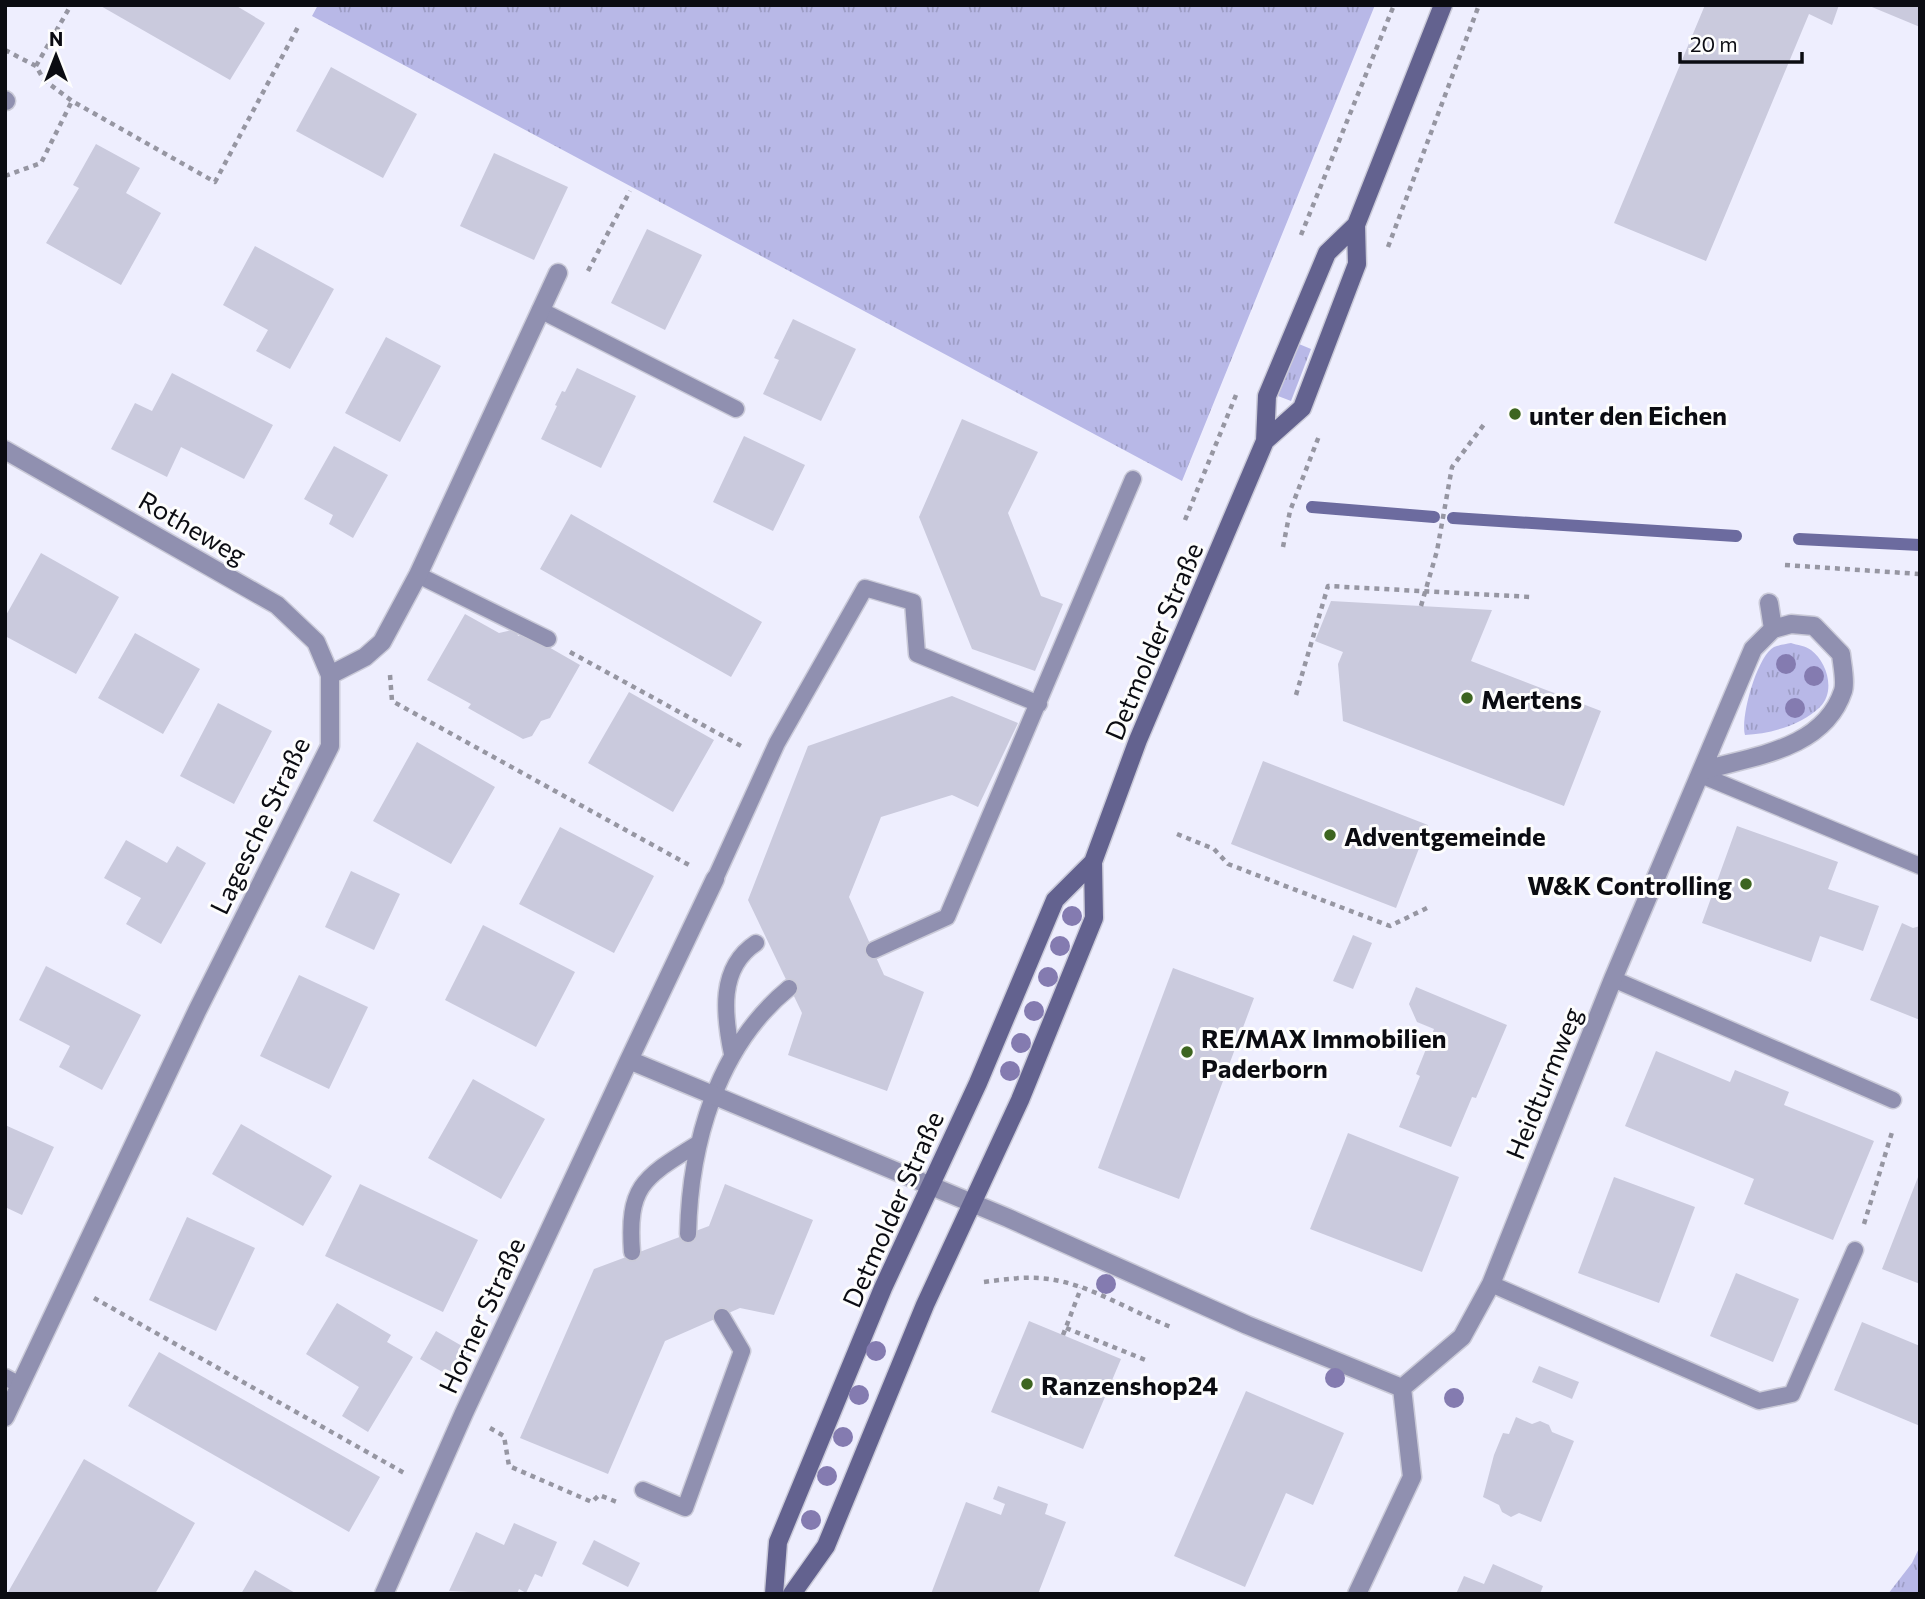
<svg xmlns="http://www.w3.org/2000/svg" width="1925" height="1599" font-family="Commissioner,sans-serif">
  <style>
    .grass { fill: url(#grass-tufts) }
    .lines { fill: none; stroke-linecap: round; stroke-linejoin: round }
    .stream { stroke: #6c6b9f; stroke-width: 12 }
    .building { fill: #cacadd }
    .service-casing { stroke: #cacad8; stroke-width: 19 }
    .minor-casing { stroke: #cacad8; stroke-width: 21 }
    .secondary-casing { stroke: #cacad8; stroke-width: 21 }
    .path { stroke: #9696a2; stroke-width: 4.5; stroke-dasharray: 5 5; stroke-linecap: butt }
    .service { stroke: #9090b0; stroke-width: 16 }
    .minor { stroke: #9090b0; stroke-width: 18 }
    .secondary { stroke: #63628f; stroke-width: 18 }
    .tree { fill: #847bb0 }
    .poi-dot { fill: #3d6520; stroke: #fdfdfd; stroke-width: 2.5 }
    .labels { text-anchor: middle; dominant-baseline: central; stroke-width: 6; stroke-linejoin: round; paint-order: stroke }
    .poi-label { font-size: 26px; font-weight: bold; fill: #0b0c12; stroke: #fdfdfd; text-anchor: start }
    .street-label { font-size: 26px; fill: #0b0c12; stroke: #fdfdfd }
  </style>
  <defs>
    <pattern id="grass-tufts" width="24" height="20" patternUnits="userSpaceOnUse" patternTransform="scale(1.75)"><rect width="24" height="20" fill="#b8b8e7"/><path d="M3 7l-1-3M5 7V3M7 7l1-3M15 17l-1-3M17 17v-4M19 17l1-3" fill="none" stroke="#9d9dc5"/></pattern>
  </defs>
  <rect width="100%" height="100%" fill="#eeeefe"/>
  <path class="grass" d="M318,5H1375L1182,481L312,16Z
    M1299,344L1311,349L1291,401L1278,396Z
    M1791,643C1797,645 1806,646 1811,650C1827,662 1836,691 1820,707C1802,725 1770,734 1745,735C1740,718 1757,656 1774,647C1779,645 1786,644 1791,643Z
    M1920,1546V1594H1888L1912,1563Z"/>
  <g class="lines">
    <path class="stream" d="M1312,507L1434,517
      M1453,518L1736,536
      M1799,539L1920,545"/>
  </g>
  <path class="building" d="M99,5H235L265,23L230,80Z
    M1705,5H1839L1832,25L1809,14L1706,261L1614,223Z
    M1867,5H1920V27Z
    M331,67L417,114L383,178L296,131Z
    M96,144L140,168L126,193L161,213L121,285L46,243L79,188L73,185Z
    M494,153L568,187L534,260L460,226Z
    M647,229L702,255L665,330L611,303Z
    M255,246L334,289L290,369L256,351L268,330L223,305Z
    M793,319L856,349L821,421L763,394L779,360L774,358Z
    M386,337L441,366L400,442L345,413Z
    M577,368L636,396L601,468L541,439L557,406L555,405L562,391L565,392Z
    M172,373L273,425L244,479L181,447L167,477L111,449L135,403L152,411Z
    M962,419L1038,452L1008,513L1041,596L1063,604L1035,671L972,649L919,517Z
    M744,436L805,465L773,531L713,502Z
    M334,446L388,475L353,538L329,524L333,515L304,499Z
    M571,514L762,622L731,677L540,569Z
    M41,553L119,597L76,674L5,636V617Z
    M1331,601L1492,610L1471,661L1601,711L1564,806L1343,721L1338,664L1343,652L1315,641Z
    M465,614L499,633L516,629L518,636L526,634L580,665L550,718L541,721L532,736L523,739L468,708L471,704L427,680Z
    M135,633L200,669L163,734L98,698Z
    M629,692L714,740L673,812L588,763Z
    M952,696L1018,723L978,807L952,795L881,817L849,897L884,975L924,992L887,1091L788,1055L802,1013L748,900L808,746Z
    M218,703L272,731L234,804L180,776Z
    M417,742L495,787L451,864L373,821Z
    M1263,761L1428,825L1396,908L1231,844Z
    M1737,826L1838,862L1828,889L1879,906L1863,951L1820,936L1811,962L1702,923Z
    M560,827L654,876L614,953L519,904Z
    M126,840L167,863L177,846L206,863L161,944L126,924L141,898L104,878Z
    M351,871L400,894L374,950L325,927Z
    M1902,923L1913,928L1920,926V1020L1870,1000Z
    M483,925L575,972L536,1047L445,1000Z
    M1353,935L1372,943L1353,989L1333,981Z
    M46,966L141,1015L102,1090L59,1067L70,1046L19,1020Z
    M1173,968L1254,998L1179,1199L1098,1168Z
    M299,975L368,1007L329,1089L260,1056Z
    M1416,987L1507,1025L1476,1098L1472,1097L1451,1147L1399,1127L1420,1076L1416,1074L1434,1029L1417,1022L1409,1004Z
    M1656,1051L1730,1082L1735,1070L1789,1092L1784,1105L1874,1141L1833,1240L1744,1204L1754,1179L1625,1126Z
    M473,1079L545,1119L501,1199L428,1158Z
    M241,1124L332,1176L303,1226L212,1174Z
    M5,1125L54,1147L22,1215L5,1207Z
    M1348,1133L1459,1177L1422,1272L1310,1229Z
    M1920,1172V1284L1882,1269Z
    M1614,1177L1695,1207L1659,1303L1578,1273Z
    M360,1184L478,1240L443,1312L325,1256Z
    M725,1184L813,1220L774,1315L740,1308L665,1341L608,1474L520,1438L594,1269L709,1226Z
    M187,1217L255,1248L216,1331L149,1300Z
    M1736,1273L1799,1299L1773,1362L1710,1336Z
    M337,1303L391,1335L387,1342L413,1357L368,1432L342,1416L359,1387L306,1354Z
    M1029,1321L1121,1359L1083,1449L991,1412Z
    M1862,1322L1920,1346V1426L1834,1390Z
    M436,1331L469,1350L453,1378L420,1359Z
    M159,1352L380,1477L349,1532L128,1406Z
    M1539,1366L1579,1382L1572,1399L1532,1382Z
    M1246,1391L1344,1433L1313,1505L1286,1493L1245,1587L1174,1556Z
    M1516,1417L1532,1424L1540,1421L1549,1425L1552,1432L1574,1441L1541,1522L1519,1513L1511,1517L1502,1512L1499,1505L1483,1497L1494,1455L1503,1433L1509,1434Z
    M84,1459L195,1523L155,1594H7Z
    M998,1486L1048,1504L1045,1514L1066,1522L1038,1594H931L966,1502L1001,1515L1005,1504L993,1499Z
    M514,1523L557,1542L542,1577L535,1574L526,1593L519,1589L517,1594L449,1591L476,1532L504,1545Z
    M594,1540L640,1563L628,1587L582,1564Z
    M1493,1564L1543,1586L1540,1594H1456L1464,1576L1484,1584Z
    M255,1570L297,1594H241Z"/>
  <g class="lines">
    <defs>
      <path id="service" d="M540,310L736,409
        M418,575L548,639
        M1701,775L1920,866
        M715,879L777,743L865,588L913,602L917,654L1039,704
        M874,950L947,917L1133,479
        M1613,979L1893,1100
        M732,1054C724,1015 718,968 756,943
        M688,1234C690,1144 717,1047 789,988
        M632,1252C627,1184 645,1177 699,1143
        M1491,1284L1759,1401L1792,1394L1855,1250
        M5,1377L20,1385
        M643,1490L685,1508L742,1351L722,1317"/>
      <path id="minor" d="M5,100L6,101
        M5,450L277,605L316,642L330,675V746L197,1011L5,1417
        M330,675L365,657L382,642L418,575L558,273
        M1704,770C1754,756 1824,749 1843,691C1846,682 1842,664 1841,654L1814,626L1791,624L1773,629
        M715,879L629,1060L1008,1218L1247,1325L1402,1388
        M384,1594L464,1413L629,1060
        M1357,1594L1412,1477L1402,1388L1462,1337L1491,1284L1613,979L1753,649L1773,629L1769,603"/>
      <path id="secondary" d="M1265,441L1302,408L1357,264L1356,225L1443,5
        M774,1594L778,1542L883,1288L978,1083L1055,900L1093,862
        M792,1594L826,1546L925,1305L1020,1100L1094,918L1093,862L1138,740L1265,441L1267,396L1327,253L1356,225"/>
    </defs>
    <use href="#service" class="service-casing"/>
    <use href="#minor" class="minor-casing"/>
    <use href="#secondary" class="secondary-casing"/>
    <path class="path" d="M5,50L36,66L44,80L72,101L215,182L298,27
      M36,66L71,5
      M5,176L41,163L72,101
      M1301,235L1394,5
      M1388,247L1479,5
      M588,271L630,191
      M1185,520L1236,395
      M1283,547L1290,511L1319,436
      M1785,565L1920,574
      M1421,606L1437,551L1452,467L1485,423
      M570,652L743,747
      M390,675L392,701L689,865
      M1296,695L1328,586L1531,597
      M1177,834L1214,849L1228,864L1390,926L1431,906
      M1864,1224L1893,1129
      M984,1282C1006,1279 1027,1276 1049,1279C1091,1285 1132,1312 1171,1327
      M94,1298L406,1474
      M1066,1328L1148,1361
      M1063,1335L1081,1288
      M490,1428L504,1436L509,1466L592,1502L599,1495L617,1502"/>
    <use href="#service" class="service"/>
    <use href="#minor" class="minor"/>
    <use href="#secondary" class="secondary"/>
  </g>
  <g class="tree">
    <circle cx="1786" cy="664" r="10"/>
    <circle cx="1814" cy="676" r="10"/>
    <circle cx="1795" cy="708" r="10"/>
    <circle cx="1072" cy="916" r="10"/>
    <circle cx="1060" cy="946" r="10"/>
    <circle cx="1048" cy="977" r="10"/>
    <circle cx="1034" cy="1011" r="10"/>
    <circle cx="1021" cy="1043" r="10"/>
    <circle cx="1010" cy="1071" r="10"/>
    <circle cx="1106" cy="1284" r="10"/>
    <circle cx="876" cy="1351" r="10"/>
    <circle cx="1335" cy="1378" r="10"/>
    <circle cx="859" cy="1395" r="10"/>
    <circle cx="1454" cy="1398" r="10"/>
    <circle cx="843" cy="1437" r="10"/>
    <circle cx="827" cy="1476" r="10"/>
    <circle cx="811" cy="1520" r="10"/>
  </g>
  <g class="poi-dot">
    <circle cx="1515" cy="414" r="7"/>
    <circle cx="1467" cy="698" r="7"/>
    <circle cx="1330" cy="835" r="7"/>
    <circle cx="1746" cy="884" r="7"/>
    <circle cx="1187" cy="1052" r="7"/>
    <circle cx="1027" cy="1384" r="7"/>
  </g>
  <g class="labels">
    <g class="poi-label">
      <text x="1529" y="414">unter den Eichen</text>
      <text x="1481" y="698">Mertens</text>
      <text x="1344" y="835">Adventgemeinde</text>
      <text x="1732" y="884" text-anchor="end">W&amp;K Controlling</text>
      <text x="1201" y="1037">RE/MAX Immobilien<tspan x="1201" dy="30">Paderborn</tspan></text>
      <text x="1041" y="1384">Ranzenshop24</text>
    </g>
    <g class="street-label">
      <text transform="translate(193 527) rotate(30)">Rotheweg</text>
      <text transform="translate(1153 641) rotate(-67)">Detmolder Straße</text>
      <text transform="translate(259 825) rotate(-64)">Lagesche Straße</text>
      <text transform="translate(1543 1083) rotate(-68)">Heidturmweg</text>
      <text transform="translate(892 1209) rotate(-66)">Detmolder Straße</text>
      <text transform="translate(481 1315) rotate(-65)">Horner Straße</text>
    </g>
  </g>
  <rect width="1925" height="1599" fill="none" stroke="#0b0c12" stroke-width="14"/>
  <g transform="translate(56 56)" stroke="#fdfdfd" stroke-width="5" paint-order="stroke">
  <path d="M0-5L12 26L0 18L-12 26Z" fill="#0b0c12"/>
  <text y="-10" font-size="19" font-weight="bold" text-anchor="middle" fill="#0b0c12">N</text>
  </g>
  <path d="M1680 52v10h122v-10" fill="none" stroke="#0b0c12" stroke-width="3.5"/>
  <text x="1690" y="52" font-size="21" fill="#0b0c12" stroke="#fdfdfd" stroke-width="5" paint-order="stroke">20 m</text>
</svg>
